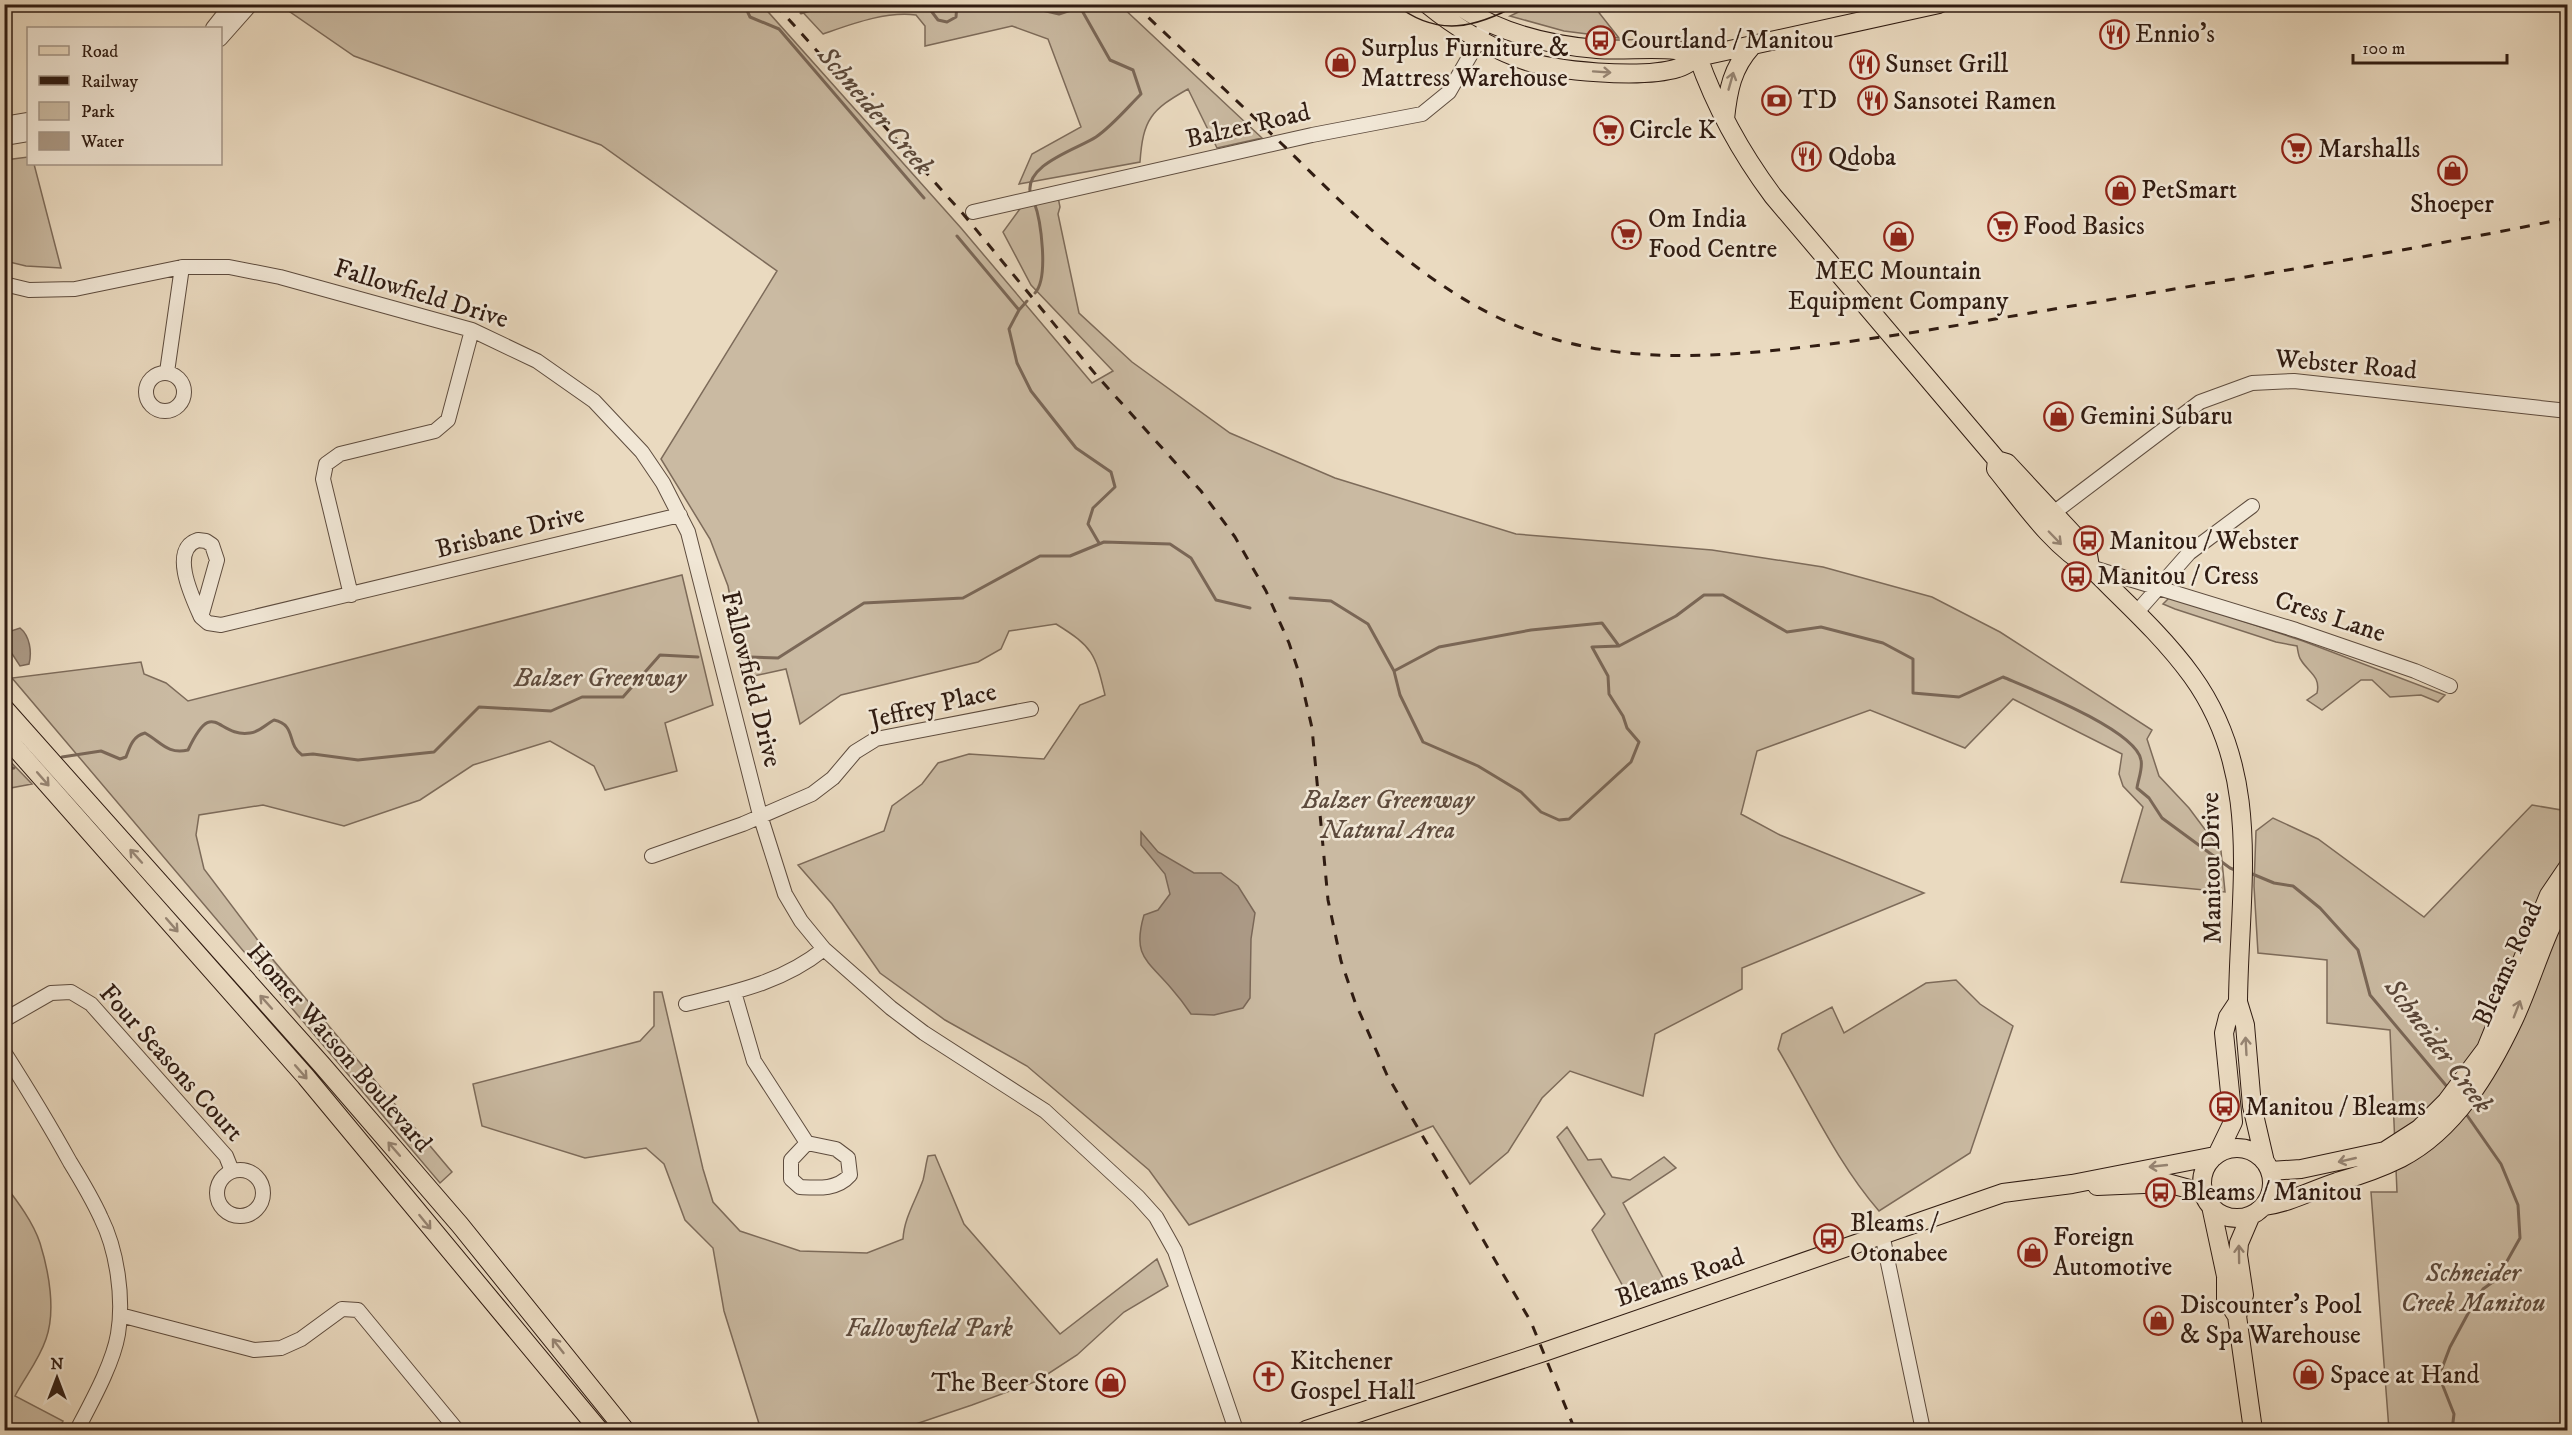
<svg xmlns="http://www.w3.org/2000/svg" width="2572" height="1435" font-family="'IM FELL DW Pica',serif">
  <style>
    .green { fill: #cabaa2; stroke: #7d6b5a; stroke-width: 1.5 }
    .water { fill: #ab9985; stroke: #7a6757; stroke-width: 1.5 }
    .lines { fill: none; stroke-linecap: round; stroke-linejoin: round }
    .stream { stroke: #7a6757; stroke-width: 3 }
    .minor-casing { stroke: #5e4c3e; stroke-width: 16 }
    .major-casing { stroke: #301c12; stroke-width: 20 }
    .minor { stroke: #f1e7d6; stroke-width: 14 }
    .major { stroke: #eadac0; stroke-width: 18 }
    .tram { stroke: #301c12; stroke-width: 1.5 }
    .rail { stroke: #301c12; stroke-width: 3; stroke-dasharray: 10 10; stroke-linecap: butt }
    .oneway { stroke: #968472 }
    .labels { text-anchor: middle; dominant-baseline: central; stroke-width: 5; stroke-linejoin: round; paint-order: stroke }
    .poi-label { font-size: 26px; fill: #301c12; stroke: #f1e7d6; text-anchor: start }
    .street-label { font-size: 26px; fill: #301c12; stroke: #f1e7d6 }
    .park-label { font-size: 26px; font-style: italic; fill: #5e4b3d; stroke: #f1e7d6 }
    .water-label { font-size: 27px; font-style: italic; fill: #5b483a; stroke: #f1e7d6 }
  </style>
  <rect width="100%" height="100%" fill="#eadac0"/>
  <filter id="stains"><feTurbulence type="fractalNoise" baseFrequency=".00333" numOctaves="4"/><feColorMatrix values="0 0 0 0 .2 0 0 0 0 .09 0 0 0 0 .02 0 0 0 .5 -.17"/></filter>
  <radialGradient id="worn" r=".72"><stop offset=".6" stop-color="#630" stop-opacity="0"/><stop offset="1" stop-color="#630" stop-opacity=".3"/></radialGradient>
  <path class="green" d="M280,5H762L961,228L1092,383L1113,371L1031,285L1003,232L1022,206L1058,197L1060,207L1058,214L1079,313L1132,362L1230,433L1335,478L1516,534L1712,550L1823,567L1932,597L2000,632L2152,730L2147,739L2159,776L2189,808L2221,851L2225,892L2121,882L2143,807L2123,786L2119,774L2122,754L2013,699L1965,748L1870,710L1757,751L1741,814L1780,835L1924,893L1742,968V989L1655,1034L1643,1096L1570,1071L1542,1098L1508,1152L1470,1184L1433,1126L1189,1225L1149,1170L1027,1066L945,1020L880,973L832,904L798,865L884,831L892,806L922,784L938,763L969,754L1044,759L1080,705L1105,695C1095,653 1093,647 1056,624L1009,631L1001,649L978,662L841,695L800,724L786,669L745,678L728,586L710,539L661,459L777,271L601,145L354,56Z
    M796,5H1120L1262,138L1217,148L1188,89C1151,110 1143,119 1140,162L1019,184L1032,154L1081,127L1048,39L1012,26L925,46V26L916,15C886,11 852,24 823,34Z
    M1533,5H1593L1619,38L1564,31L1510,16Z
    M28,157V164H34L61,268L26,266L5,261V160Z
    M682,575L713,705L665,723L677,771L605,790L594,766L550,741L473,765L420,800L344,826L263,805L199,815L196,835L204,869L269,955L452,1172L440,1183L12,678L141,662L144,674L166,683L188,701Z
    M2170,597L2303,641L2445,695L2438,702L2421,695L2390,697L2372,680H2361L2322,710L2307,700L2317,693C2321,676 2308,672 2301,660C2298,656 2298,650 2297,646L2276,642L2175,609L2163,604Z
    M4,756H5L32,784L5,789Z
    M2532,805L2567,811V1430H2389L2371,1192H2397L2390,1030L2327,1023V960L2258,953L2254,886L2256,831L2273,818L2318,839L2424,917Z
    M1956,980L1980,1004L2013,1026L1970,1153L1879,1211C1838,1164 1810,1103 1778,1049L1782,1034L1832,1007L1844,1033L1926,983Z
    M654,992H662L703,1169L713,1202L740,1231L800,1251L867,1253L903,1239C904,1218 916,1200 923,1180C925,1172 926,1163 928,1156L935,1155L964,1224L1060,1334L1157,1259L1168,1286L1124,1312L1077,1355L1037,1381L972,1405L898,1430H761L724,1311L713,1248L685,1220L664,1164L646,1148L585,1158L482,1126L473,1084L640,1041L654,1026Z
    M1567,1127L1588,1160L1601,1159L1612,1177L1630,1180L1664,1157L1676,1168L1623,1203L1667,1285L1630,1299L1592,1230L1605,1214L1557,1137Z
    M4,1184C18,1202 33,1222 40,1243C49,1272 56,1311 46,1339C39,1360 25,1377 15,1396L63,1421L58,1430H5Z"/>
  <path class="water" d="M20,628C30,636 32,652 29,664L20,666L5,643V633Z
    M1141,832L1158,852L1194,873H1221L1238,886L1255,913L1251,939L1250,998L1243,1008L1214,1015L1191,1014C1185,1005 1178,996 1171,988C1147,960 1132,956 1144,915L1158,910L1170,894L1165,874L1141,845Z"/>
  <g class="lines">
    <path class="stream" d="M744,4L750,17L779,29L924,198
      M926,4L938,20L947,22L956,17L957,4
      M1016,4L1059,14L1080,7L1110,60L1133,70L1141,94C1127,108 1112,126 1096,137C1078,149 1021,165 1031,196
      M801,13L817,8L859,4
      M1034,202C1041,220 1049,278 1035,293
      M957,236L1019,310
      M1027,301L1019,310L1009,329L1017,363L1031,391L1076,448L1111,472L1115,487L1093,508L1088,524L1099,543
      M1290,598L1331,601L1368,624L1394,671L1400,695L1423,742L1478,766L1521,792L1541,812L1559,820L1569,819L1631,762L1639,742L1627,728L1623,716L1609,694L1608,676L1592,647L1619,646L1676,616L1704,595H1723L1787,632L1821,627L1883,643L1913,659V693L1959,697L2003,677C2031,689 2136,730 2141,760C2143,768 2138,780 2137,788L2149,798L2162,818L2230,868L2235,870
      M750,657L778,658L864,603L963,598L1040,556H1070L1104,542L1170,544L1191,558L1216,600L1250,608
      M1394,671L1439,647L1531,630L1602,623L1619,646
      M62,757L101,751L120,759L126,757C130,746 133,736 145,733C161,742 168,755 188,750C214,695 217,738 250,733C260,732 266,724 274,720C297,725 286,744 302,755L313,754L358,760L434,752L479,707L551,711L582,697H623L660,655L698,657
      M4,769L14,768
      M2250,873L2274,883L2293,886L2320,908L2358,950L2370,995L2449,1089
      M2452,1430L2454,1414L2439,1376L2450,1347L2471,1308L2483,1289L2497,1279L2520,1238L2518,1205L2501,1164L2464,1111"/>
    <defs>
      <path id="minor" d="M213,28L232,4
        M220,39L251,4
        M4,124L28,120
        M4,138L28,134
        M973,212L1312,135L1422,114L1449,92L1479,40L1486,22
        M4,284L29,290L75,289L182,267H229L280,277L472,330L537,361L594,401L642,452L663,483L688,532L760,815L785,894L801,921L824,949L891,1008L924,1033L1045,1111L1138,1197L1156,1217L1175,1251L1236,1430
        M167,372L182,267
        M146 392a19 19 0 1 1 38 0a19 19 0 1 1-38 0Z
        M2052,514L2200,402L2252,383L2294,381L2568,411
        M198,540L206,541L212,545L217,560L201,617C192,597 169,549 198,540Z
        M2090,567L2296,630L2415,671L2450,686
        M351,595L323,479L326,464L340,454L435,431L448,420L472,330
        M2136,613L2189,553L2252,506
        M201,617L208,623L221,625L680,515
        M652,856L743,824L812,794L833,778L855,752L876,739L1031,709
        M734,992L754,1061L807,1143L836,1149L848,1158L850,1175C837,1190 818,1188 800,1187L791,1179V1160L807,1143
        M686,1004C736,992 783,982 824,949
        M4,1020L51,993L71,992L91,1004L226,1156L232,1171
        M4,1052C27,1088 49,1124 70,1162C81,1180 92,1198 101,1218C117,1250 124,1298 118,1334C113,1364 91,1403 77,1430
        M217 1193a23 23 0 1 1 46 0a23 23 0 1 1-46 0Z
        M1882,1234L1923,1430
        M120,1315L254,1350L281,1348L301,1339L342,1309L358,1310L457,1430"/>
      <path id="major" d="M1427,4C1454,26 1485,45 1518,58C1552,72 1643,79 1678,68C1685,66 1692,61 1698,57L1939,4
        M1456,4C1497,32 1548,45 1597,49C1623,51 1651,47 1676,50C1684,51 1691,55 1698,57
        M1698,57C1716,108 1741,153 1773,196L1997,460L2007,463L2087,549L2090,567
        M1725,119C1728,90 1732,68 1752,46
        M1997,460L1996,469C2022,501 2054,548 2090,567C2125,602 2163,636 2192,676C2264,776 2239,889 2238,1002L2245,1025L2252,1106L2265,1162
        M4,708L322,1065L460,1225L625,1430
        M4,735L306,1077L599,1430
        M2202 1183a35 35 0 1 1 70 0a35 35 0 1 1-70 0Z
        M2218,1153L2233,1122L2224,1033L2228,1017L2238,1002
        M2270,1171L2301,1169L2385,1151L2419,1129L2447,1101L2486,1049L2549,895L2568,867
        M2097,1186L2167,1183L2204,1193
        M2211,1206L2226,1276V1299L2237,1316L2253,1430
        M2264,1206C2289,1203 2312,1190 2337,1182C2358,1176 2381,1168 2401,1158C2455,1130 2489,1072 2514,1019C2533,978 2544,933 2568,894
        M2237,1316L2244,1295L2238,1255L2239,1243L2251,1215
        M1306,1430L1544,1352L2003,1193L2072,1184L2215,1156"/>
    </defs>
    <use href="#minor" class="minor-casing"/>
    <use href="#major" class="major-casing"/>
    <use href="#minor" class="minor"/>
    <use href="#major" class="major"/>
    <path class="tram" d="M1395,4C1437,38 1476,28 1519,4"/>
    <path class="rail" d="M775,4L964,215L1097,376L1201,491L1235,537L1266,591L1289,643L1300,676L1312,728L1328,900L1341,961L1355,1002L1387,1075L1531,1322L1575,1430
      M1134,4C1184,51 1234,98 1283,145C1348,209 1414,277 1497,317C1607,371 1728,357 1845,342C1931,331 2016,315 2102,301C2258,275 2413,250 2568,218"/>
  </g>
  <defs><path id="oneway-shaft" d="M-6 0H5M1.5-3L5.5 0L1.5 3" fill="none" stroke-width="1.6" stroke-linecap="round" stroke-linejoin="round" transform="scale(1.5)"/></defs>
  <g class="oneway">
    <use href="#oneway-shaft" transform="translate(1602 72) rotate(4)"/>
    <use href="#oneway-shaft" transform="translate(1731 81) rotate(-74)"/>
    <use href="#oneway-shaft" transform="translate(2055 538) rotate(46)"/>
    <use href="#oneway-shaft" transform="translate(43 779) rotate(49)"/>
    <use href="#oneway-shaft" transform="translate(136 856) rotate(-132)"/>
    <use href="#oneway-shaft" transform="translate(172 925) rotate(49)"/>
    <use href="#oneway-shaft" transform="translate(266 1002) rotate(-132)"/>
    <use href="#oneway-shaft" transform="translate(2517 1009) rotate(-69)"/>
    <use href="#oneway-shaft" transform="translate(2246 1046) rotate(-93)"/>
    <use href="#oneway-shaft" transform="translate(301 1072) rotate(49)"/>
    <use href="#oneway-shaft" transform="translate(394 1149) rotate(-131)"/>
    <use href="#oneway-shaft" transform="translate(2347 1160) rotate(167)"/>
    <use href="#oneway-shaft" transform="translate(2158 1166) rotate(174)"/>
    <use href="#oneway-shaft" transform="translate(425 1222) rotate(51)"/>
    <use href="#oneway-shaft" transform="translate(2239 1254) rotate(-91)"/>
    <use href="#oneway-shaft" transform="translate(558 1346) rotate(-128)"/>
  </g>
  <defs>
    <symbol id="restaurant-ring" viewBox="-11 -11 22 22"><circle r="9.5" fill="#f1e7d6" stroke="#8f2418" stroke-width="1.5"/><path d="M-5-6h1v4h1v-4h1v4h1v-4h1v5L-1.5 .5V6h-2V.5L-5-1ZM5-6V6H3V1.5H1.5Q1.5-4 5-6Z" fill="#8f2418"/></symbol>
    <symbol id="bus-ring" viewBox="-11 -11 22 22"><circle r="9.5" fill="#f1e7d6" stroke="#8f2418" stroke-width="1.5"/><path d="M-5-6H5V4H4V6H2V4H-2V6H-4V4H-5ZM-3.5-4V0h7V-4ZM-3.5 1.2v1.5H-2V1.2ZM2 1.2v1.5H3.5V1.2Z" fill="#8f2418"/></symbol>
    <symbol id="shop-ring" viewBox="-11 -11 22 22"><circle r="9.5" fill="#f1e7d6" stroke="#8f2418" stroke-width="1.5"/><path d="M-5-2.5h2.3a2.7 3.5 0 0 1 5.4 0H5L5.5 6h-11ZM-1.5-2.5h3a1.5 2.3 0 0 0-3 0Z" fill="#8f2418"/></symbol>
    <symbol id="bank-ring" viewBox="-11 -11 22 22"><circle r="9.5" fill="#f1e7d6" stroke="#8f2418" stroke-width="1.5"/><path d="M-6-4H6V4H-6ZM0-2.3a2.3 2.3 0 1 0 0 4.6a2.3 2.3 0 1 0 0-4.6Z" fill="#8f2418"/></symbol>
    <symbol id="supermarket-ring" viewBox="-11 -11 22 22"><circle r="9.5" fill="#f1e7d6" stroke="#8f2418" stroke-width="1.5"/><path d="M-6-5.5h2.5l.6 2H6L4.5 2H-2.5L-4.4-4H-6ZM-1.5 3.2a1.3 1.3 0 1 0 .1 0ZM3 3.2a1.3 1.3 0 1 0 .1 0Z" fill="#8f2418"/></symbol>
    <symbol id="church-ring" viewBox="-11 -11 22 22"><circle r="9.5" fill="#f1e7d6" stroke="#8f2418" stroke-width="1.5"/><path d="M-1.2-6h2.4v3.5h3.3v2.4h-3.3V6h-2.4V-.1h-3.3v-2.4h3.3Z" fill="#8f2418"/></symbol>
  </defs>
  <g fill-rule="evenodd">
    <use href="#restaurant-ring" x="2098" y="18" width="33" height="33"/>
    <use href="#bus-ring" x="1584" y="24" width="33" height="33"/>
    <use href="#shop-ring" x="1324" y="46" width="33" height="33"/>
    <use href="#restaurant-ring" x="1848" y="48" width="33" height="33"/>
    <use href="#bank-ring" x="1760" y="84" width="33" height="33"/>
    <use href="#restaurant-ring" x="1856" y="84" width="33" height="33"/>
    <use href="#supermarket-ring" x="1592" y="114" width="33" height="33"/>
    <use href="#supermarket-ring" x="2280" y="132" width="33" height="33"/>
    <use href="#restaurant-ring" x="1790" y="140" width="33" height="33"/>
    <use href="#shop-ring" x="2436" y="154" width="33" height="33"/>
    <use href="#shop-ring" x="2104" y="174" width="33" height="33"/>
    <use href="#supermarket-ring" x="1986" y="210" width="33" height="33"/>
    <use href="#supermarket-ring" x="1610" y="218" width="33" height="33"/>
    <use href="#shop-ring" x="1882" y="220" width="33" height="33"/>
    <use href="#shop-ring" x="2042" y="400" width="33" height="33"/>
    <use href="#bus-ring" x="2072" y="524" width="33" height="33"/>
    <use href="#bus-ring" x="2060" y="560" width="33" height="33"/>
    <use href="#bus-ring" x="2208" y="1090" width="33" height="33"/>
    <use href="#bus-ring" x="2144" y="1176" width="33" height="33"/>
    <use href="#bus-ring" x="1812" y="1222" width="33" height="33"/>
    <use href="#shop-ring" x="2016" y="1236" width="33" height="33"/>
    <use href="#shop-ring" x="2142" y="1304" width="33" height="33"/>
    <use href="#shop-ring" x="2292" y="1358" width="33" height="33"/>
    <use href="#church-ring" x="1252" y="1360" width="33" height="33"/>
    <use href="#shop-ring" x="1094" y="1366" width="33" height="33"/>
  </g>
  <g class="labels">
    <g class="poi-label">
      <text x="2135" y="34">Ennio's</text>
      <text x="1621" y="40">Courtland / Manitou</text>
      <text x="1361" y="48">Surplus Furniture &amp;<tspan x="1361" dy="30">Mattress Warehouse</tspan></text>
      <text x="1885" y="64">Sunset Grill</text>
      <text x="1798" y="100">TD</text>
      <text x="1893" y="101">Sansotei Ramen</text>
      <text x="1629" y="130">Circle K</text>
      <text x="2318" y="149">Marshalls</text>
      <text x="1828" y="157">Qdoba</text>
      <text x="2141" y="190">PetSmart</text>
      <text x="2452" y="204" text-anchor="middle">Shoeper</text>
      <text x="1648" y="219">Om India<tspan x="1648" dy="30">Food Centre</tspan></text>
      <text x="2023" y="226">Food Basics</text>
      <text x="1898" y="271" text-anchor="middle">MEC Mountain<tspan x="1898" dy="30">Equipment Company</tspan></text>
      <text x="2080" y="416">Gemini Subaru</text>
      <text x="2109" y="541">Manitou / Webster</text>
      <text x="2097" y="576">Manitou / Cress</text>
      <text x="2245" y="1107">Manitou / Bleams</text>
      <text x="2181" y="1192">Bleams / Manitou</text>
      <text x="1850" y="1223">Bleams /<tspan x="1850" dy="30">Otonabee</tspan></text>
      <text x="2053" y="1237">Foreign<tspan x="2053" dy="30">Automotive</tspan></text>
      <text x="2180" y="1305">Discounter's Pool<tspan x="2180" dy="30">&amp; Spa Warehouse</tspan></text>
      <text x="1290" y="1361">Kitchener<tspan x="1290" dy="30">Gospel Hall</tspan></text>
      <text x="2330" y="1375">Space at Hand</text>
      <text x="1089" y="1383" text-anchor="end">The Beer Store</text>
    </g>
    <g class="street-label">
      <text transform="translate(1248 126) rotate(-13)">Balzer Road</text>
      <text transform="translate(421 294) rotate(17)">Fallowfield Drive</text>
      <text transform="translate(2346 365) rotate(5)">Webster Road</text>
      <text transform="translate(510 532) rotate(-14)">Brisbane Drive</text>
      <text transform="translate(2330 617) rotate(18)">Cress Lane</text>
      <text transform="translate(751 679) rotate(76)">Fallowfield Drive</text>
      <text transform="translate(933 706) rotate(-13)">Jeffrey Place</text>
      <text transform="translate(2212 868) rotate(-91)">Manitou Drive</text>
      <text transform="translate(2508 964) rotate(-66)">Bleams Road</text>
      <text transform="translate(339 1048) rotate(49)">Homer Watson Boulevard</text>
      <text transform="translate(171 1063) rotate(48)">Four Seasons Court</text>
      <text transform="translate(1680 1278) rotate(-19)">Bleams Road</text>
    </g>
    <g class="park-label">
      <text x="600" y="678">Balzer Greenway</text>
      <text x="1388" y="800">Balzer Greenway<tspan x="1388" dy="30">Natural Area</tspan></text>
      <text x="2473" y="1273">Schneider<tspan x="2473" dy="30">Creek Manitou</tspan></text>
      <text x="929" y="1328">Fallowfield Park</text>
    </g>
    <g class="water-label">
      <text transform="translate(875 111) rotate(49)">Schneider Creek</text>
      <text transform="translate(2438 1046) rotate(53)">Schneider Creek</text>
    </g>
  </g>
  <rect width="2572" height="1435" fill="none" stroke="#eadac0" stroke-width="24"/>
  <rect x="6" y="6" width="2560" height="1423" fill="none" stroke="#301c12" stroke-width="3"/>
  <rect x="12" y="12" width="2548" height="1411" fill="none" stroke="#301c12" stroke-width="1.5"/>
  <rect x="27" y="27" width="195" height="138" fill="#f1e7d6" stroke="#a49688" stroke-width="1.5"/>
  <rect x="39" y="46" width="30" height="9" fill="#eadac0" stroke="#a49688" stroke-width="1.5"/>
  <text x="81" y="57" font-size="18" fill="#301c12">Road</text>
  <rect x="39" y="76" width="30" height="9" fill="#301c12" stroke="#a49688" stroke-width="1.5"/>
  <text x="81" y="87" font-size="18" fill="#301c12">Railway</text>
  <rect x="39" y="102" width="30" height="18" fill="#cabaa2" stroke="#a49688" stroke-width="1.5"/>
  <text x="81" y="117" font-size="18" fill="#301c12">Park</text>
  <rect x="39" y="132" width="30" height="18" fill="#ab9985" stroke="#a49688" stroke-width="1.5"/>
  <text x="81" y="147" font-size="18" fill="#301c12">Water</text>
  <g transform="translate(57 1378)" stroke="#f1e7d6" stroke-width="4.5" paint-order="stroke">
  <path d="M0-4.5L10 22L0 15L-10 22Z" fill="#301c12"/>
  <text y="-9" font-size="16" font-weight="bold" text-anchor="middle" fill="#301c12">N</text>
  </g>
  <path d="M2353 54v9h154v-9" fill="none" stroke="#301c12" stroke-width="3"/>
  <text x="2362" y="54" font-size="18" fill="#301c12" stroke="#f1e7d6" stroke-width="4.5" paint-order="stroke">100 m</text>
  <rect width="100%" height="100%" filter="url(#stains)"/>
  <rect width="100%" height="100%" fill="url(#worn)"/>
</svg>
